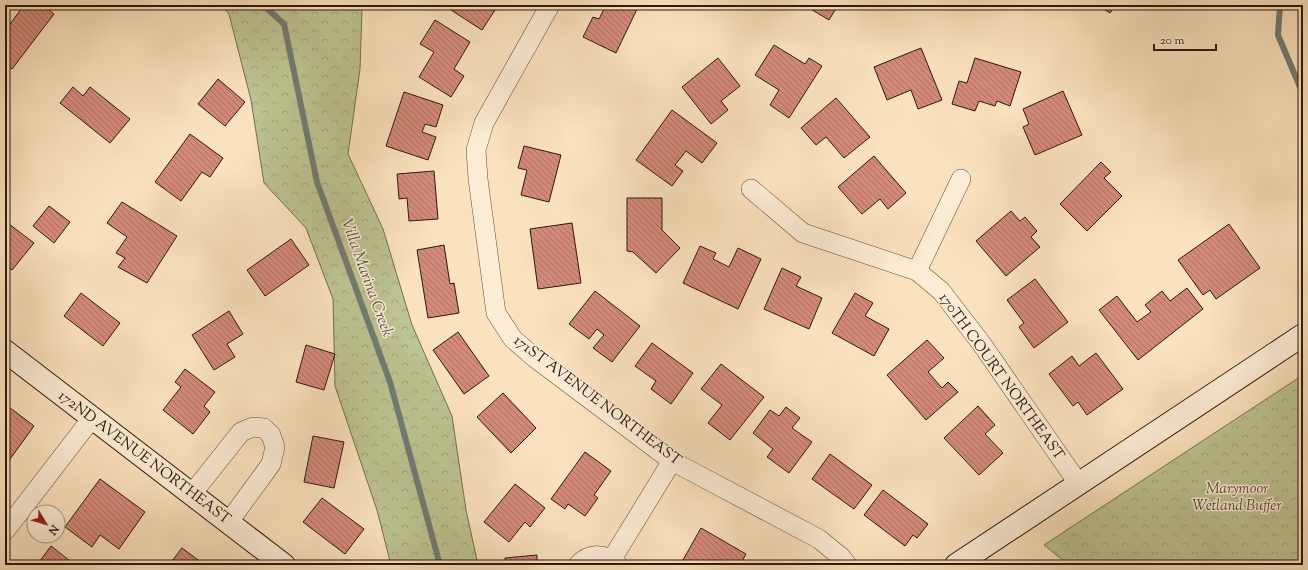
<svg xmlns="http://www.w3.org/2000/svg" width="1308" height="570" font-family="'Sorts Mill Goudy',serif">
  <style>
    .forest { fill: url(#forest-crowns); stroke: #766e50 }
    .lines { fill: none; stroke-linecap: round; stroke-linejoin: round }
    .stream { stroke: #727b72; stroke-width: 6 }
    .building { fill: url(#building-back-hatch); stroke: #2e180d }
    .street-casing { stroke: #614a39; stroke-width: 20 }
    .secondary-casing { stroke: #2e180d; stroke-width: 24 }
    .street { stroke: #fcecd5; stroke-width: 19 }
    .secondary { stroke: #fcecd5; stroke-width: 22 }
    .labels { text-anchor: middle; dominant-baseline: central; stroke-width: 3; stroke-linejoin: round; paint-order: stroke }
    .street-label { font-size: 15px; fill: #2e180d; stroke: #fcecd5 }
    .park-label { font-size: 15px; font-style: italic; fill: #594b35; stroke: #fcecd5 }
    .water-label { font-size: 16px; font-style: italic; fill: #565248; stroke: #fcecd5 }
  </style>
  <defs>
    <pattern id="forest-crowns" width="20" height="18" patternUnits="userSpaceOnUse"><rect width="20" height="18" fill="#bdc392"/><path d="M2 6a3 3 0 1 1 6 0M12 15a3 3 0 1 1 6 0" fill="none" stroke="#a3a77d"/></pattern>
    <pattern id="building-back-hatch" width="6" height="6" patternUnits="userSpaceOnUse"><rect width="6" height="6" fill="#d48a7b"/><path d="M-1 5l2 2M0 0l6 6M5-1l2 2" fill="none" stroke="#ac7063"/></pattern>
  </defs>
  <rect width="100%" height="100%" fill="#fbe2be"/>
  <filter id="stains"><feTurbulence type="fractalNoise" baseFrequency=".005" numOctaves="4"/><feColorMatrix values="0 0 0 0 .2 0 0 0 0 .09 0 0 0 0 .02 0 0 0 .5 -.17"/></filter>
  <radialGradient id="worn" r=".72"><stop offset=".6" stop-color="#630" stop-opacity="0"/><stop offset="1" stop-color="#630" stop-opacity=".3"/></radialGradient>
  <path class="forest" d="M221,5H356L362,10L360,69L348,154L383,229L412,325L452,416L466,510L478,565H391L377,510L335,386L333,299L306,228L264,183L251,100L229,14Z
    M1303,375V565H1069L1044,545Z"/>
  <g class="lines">
    <path class="stream" d="M263,5L284,24L317,182L390,382L440,565
      M1280,5L1278,35L1300,87L1303,90"/>
  </g>
  <path class="building" d="M24,5H43L54,14L12,69L5,64V31Z
    M81,5H90L86,9Z
    M454,5H489V6L495,10L482,30L451,10Z
    M606,5H630L637,9L616,53L583,37L593,17L599,19Z
    M804,5H838L829,20Z
    M1097,5H1116L1110,13Z
    M435,20L470,42L454,69L464,76L451,97L419,77L434,52L420,44Z
    M774,45L805,64L809,58L822,66L789,118L770,105L779,90L755,75Z
    M921,48L942,100L918,109L911,90L887,100L874,67Z
    M718,58L740,86L721,101L728,110L711,124L682,87Z
    M975,58L1021,72L1010,106L997,101L995,106L979,101L975,111L952,104L959,81L967,83Z
    M218,79L245,102L225,126L198,104Z
    M73,87L83,96L90,87L130,119L110,143L60,103Z
    M1063,91L1082,135L1035,155L1023,127L1029,124L1023,109Z
    M404,92L443,105L436,127L425,124L422,132L436,137L428,160L386,146Z
    M836,98L870,137L844,158L826,137L816,145L801,128Z
    M672,110L717,143L702,163L686,151L675,165L683,171L672,186L636,160Z
    M190,134L223,158L210,177L202,172L181,201L155,182Z
    M524,146L561,155L549,202L521,195L527,170L518,168Z
    M874,156L906,193L888,209L880,199L862,214L838,187Z
    M1101,162L1111,172L1104,178L1122,196L1087,231L1060,204Z
    M434,171L438,219L409,221L407,198L399,199L397,174Z
    M627,198H662V230L680,248L656,273L633,252L627,251Z
    M122,202L177,236L147,283L118,267L125,258L116,253L127,237L107,223Z
    M49,206L70,222L54,243L33,226Z
    M1011,211L1020,221L1025,217L1037,231L1031,237L1040,247L1006,276L976,241Z
    M5,221L34,243L12,270L5,265Z
    M572,223L581,283L538,289L530,229Z
    M1229,224L1260,268L1216,299L1210,290L1203,295L1178,260Z
    M291,239L309,265L265,296L247,270Z
    M444,245L450,284L454,283L459,313L428,318L417,250Z
    M700,246L716,253L713,259L729,267L738,248L761,259L738,309L683,283Z
    M782,268L801,277L796,286L822,298L809,329L764,309Z
    M1035,279L1068,322L1034,348L1019,327L1024,323L1007,300Z
    M1187,288L1203,309L1138,360L1099,310L1117,296L1137,322L1151,312L1145,305L1162,291L1170,301Z
    M595,291L640,326L612,362L593,348L604,335L597,329L589,339L569,324Z
    M81,293L120,323L103,346L64,316Z
    M855,293L873,303L865,316L889,329L874,356L832,333Z
    M229,311L243,334L227,344L235,357L214,370L192,335Z
    M458,332L489,376L464,394L433,350Z
    M927,340L944,358L928,372L942,388L948,382L958,392L926,420L887,375Z
    M652,343L693,373L671,404L651,389L656,381L635,366Z
    M306,345L335,354L324,390L296,382Z
    M1096,353L1123,389L1087,415L1078,402L1073,406L1049,374L1072,356L1079,366Z
    M721,364L764,397L730,440L708,423L722,405L701,389Z
    M185,369L215,392L204,406L210,412L193,434L163,410L181,387L175,382Z
    M503,393L536,428L511,453L477,417Z
    M5,404L34,426L5,466Z
    M978,406L995,425L985,434L1003,453L979,475L944,438Z
    M786,407L800,418L792,428L812,442L789,473L767,457L773,449L753,433L770,410L779,416Z
    M313,436L344,442L334,488L304,482Z
    M585,452L611,471L594,495L598,498L585,516L568,504L565,509L551,499Z
    M830,454L872,485L854,509L812,479Z
    M100,479L145,512L119,549L100,535L92,547L65,527Z
    M515,484L545,508L530,527L525,522L509,542L484,522Z
    M883,490L928,524L917,538L913,535L905,546L864,515Z
    M322,498L364,529L345,554L303,522Z
    M701,528L746,554L740,565H692L683,560Z
    M51,546L75,565H37Z
    M182,548L205,565H169Z
    M537,555V565H505V558Z"/>
  <g class="lines">
    <defs>
      <path id="street" d="M550,5L484,123L476,150L478,179L496,313L513,339L535,358L672,461L819,539L841,557L847,565
        M751,189L803,233L917,271L941,291L981,343L1078,483
        M917,271L961,179
        M191,495L241,432L253,427L264,428L271,435L275,447L271,464L228,523
        M5,531L92,418
        M612,559L672,461
        M578,565C590,552 606,553 618,565"/>
      <path id="secondary" d="M5,351L284,565
        M956,565L1303,335"/>
    </defs>
    <use href="#street" class="street-casing"/>
    <use href="#secondary" class="secondary-casing"/>
    <use href="#street" class="street"/>
    <use href="#secondary" class="secondary"/>
  </g>
  <g class="labels">
    <g class="street-label">
      <text transform="translate(1001 377) rotate(54)">170TH COURT NORTHEAST</text>
      <text transform="translate(597 401) rotate(37)">171ST AVENUE NORTHEAST</text>
      <text transform="translate(144 458) rotate(37)">172ND AVENUE NORTHEAST</text>
    </g>
    <g class="park-label">
      <text x="1237" y="489">Marymoor<tspan x="1237" dy="17">Wetland Buffer</tspan></text>
    </g>
    <g class="water-label">
      <text transform="translate(366 278) rotate(70)">Villa Marina Creek</text>
    </g>
  </g>
  <rect width="1308" height="570" fill="none" stroke="#fbe2be" stroke-width="20"/>
  <rect x="6" y="6" width="1296" height="558" fill="none" stroke="#2e180d" stroke-width="2"/>
  <rect x="10" y="10" width="1288" height="550" fill="none" stroke="#2e180d"/>
  <g transform="translate(46 524) rotate(128)"><circle r="19" fill="#fcecd5" stroke="#aa9785"/>
  <path d="M0-3L7 15L0 10L-7 15Z" fill="#8f2418"/>
  <text y="-6" font-size="11" font-weight="bold" text-anchor="middle" fill="#2e180d">N</text>
  </g>
  <path d="M1154 44v6h62v-6" fill="none" stroke="#2e180d" stroke-width="2"/>
  <text x="1160" y="44" font-size="12" fill="#2e180d" stroke="#fcecd5" stroke-width="3" paint-order="stroke">20 m</text>
  <rect width="100%" height="100%" filter="url(#stains)"/>
  <rect width="100%" height="100%" fill="url(#worn)"/>
</svg>
